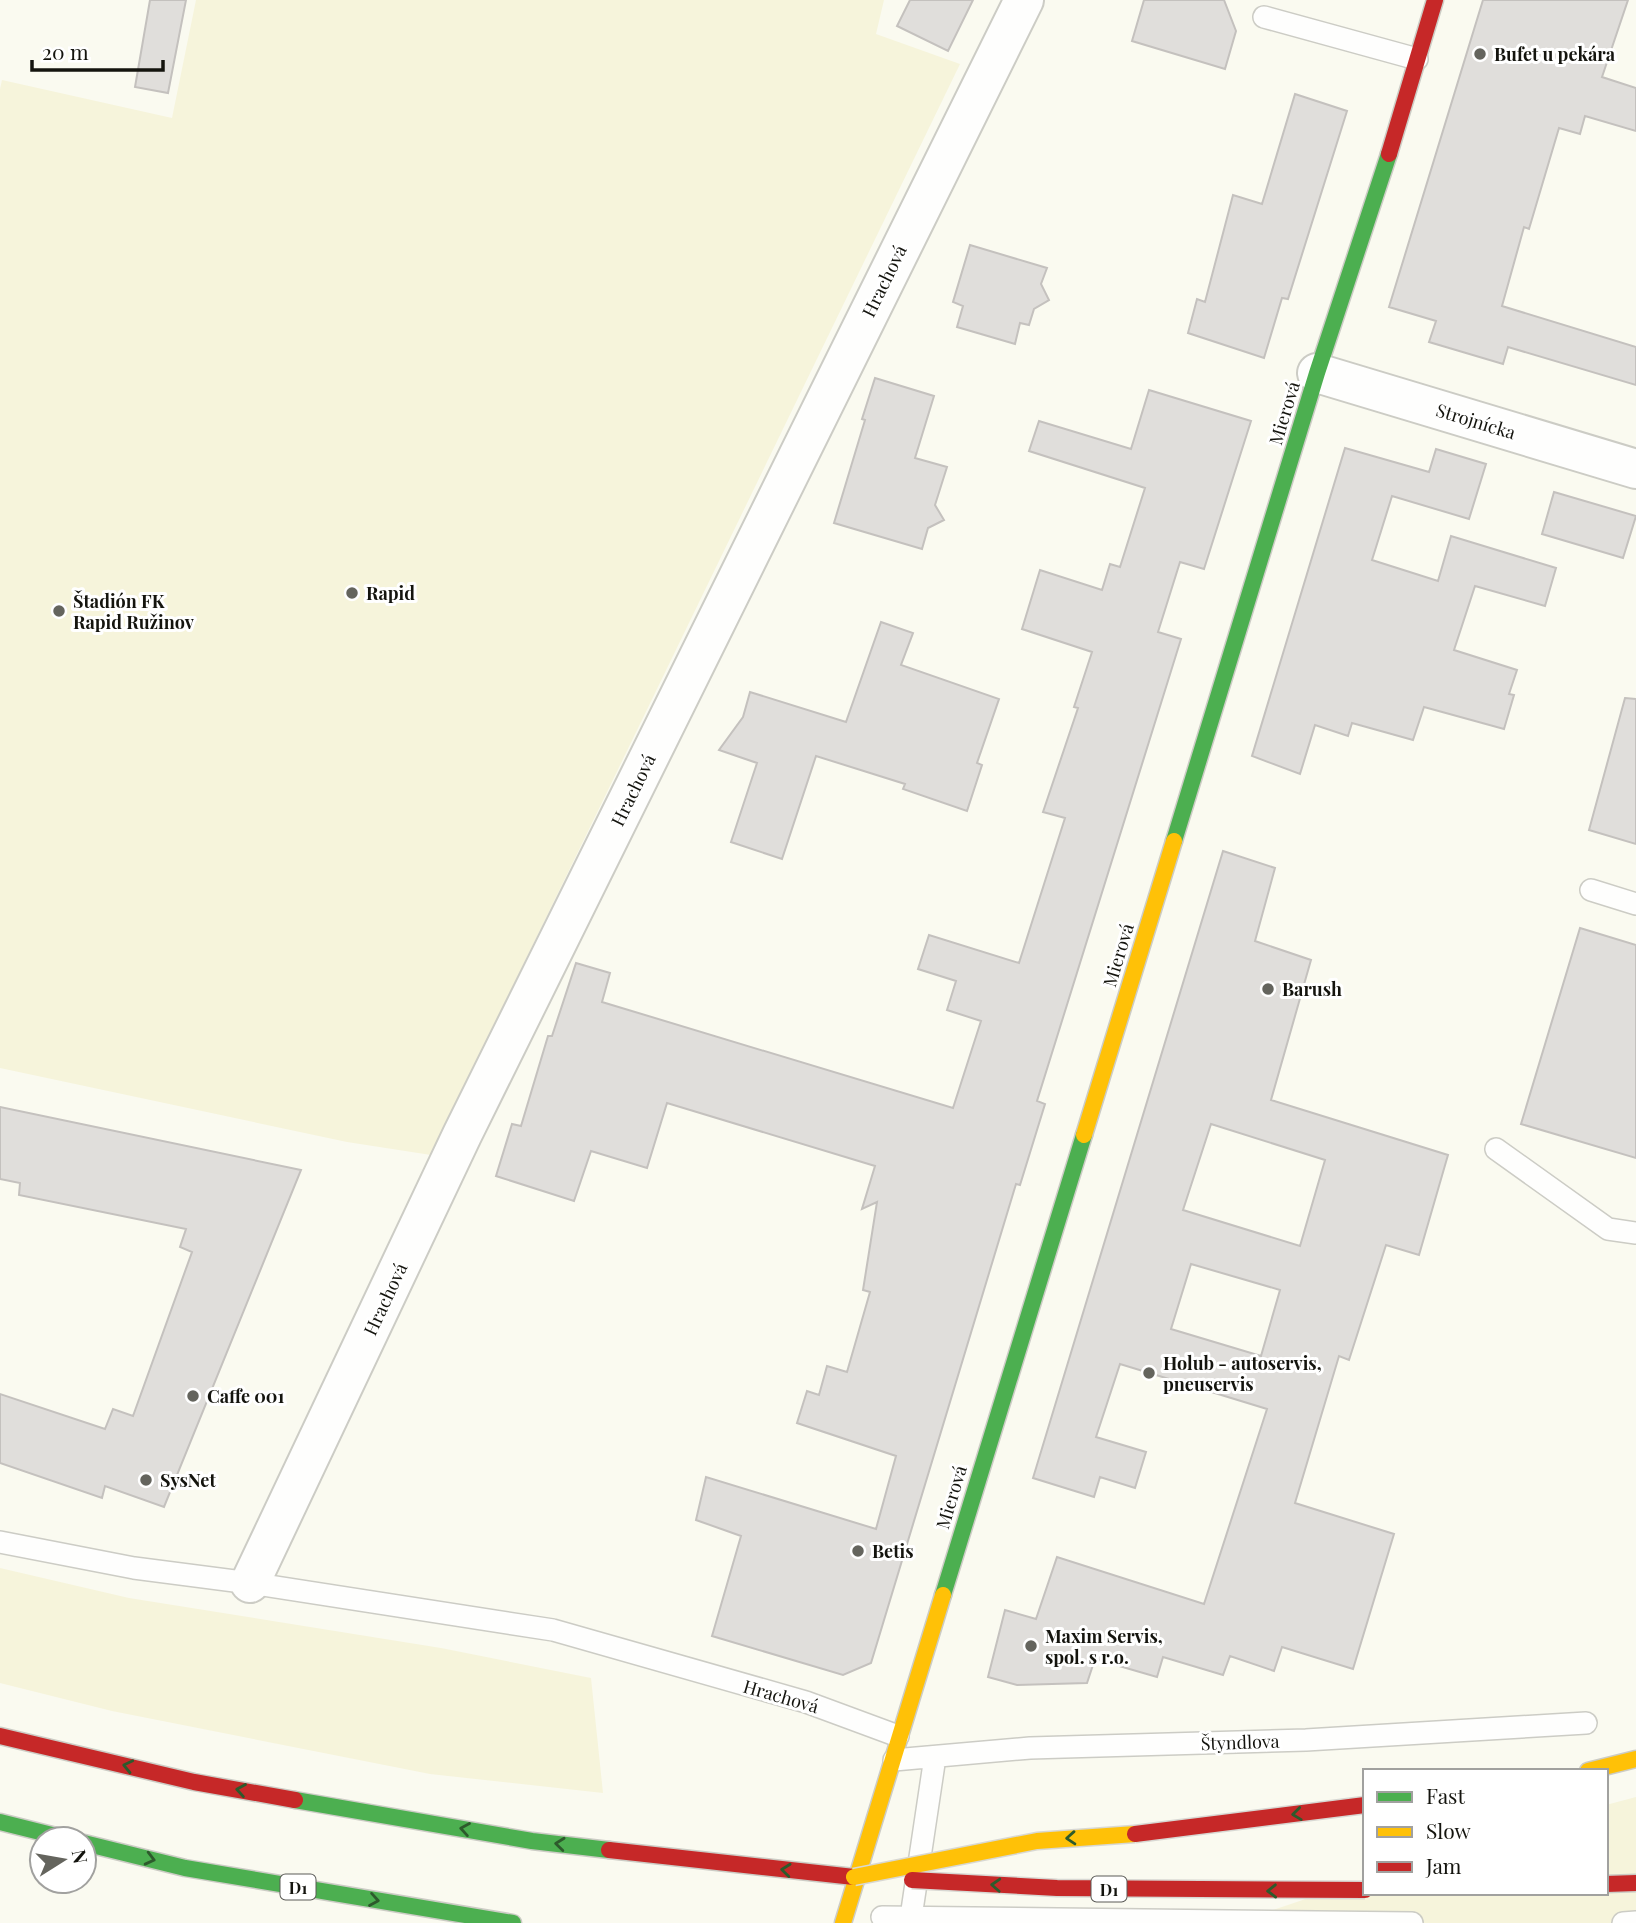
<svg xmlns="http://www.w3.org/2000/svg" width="1636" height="1923" font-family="'Playfair Display',serif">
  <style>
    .grass { fill: #f6f4db }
    .building { fill: #e0dedb; stroke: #c4c1be; stroke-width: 2; fill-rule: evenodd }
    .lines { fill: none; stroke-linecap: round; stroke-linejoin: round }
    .lane-casing { stroke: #ccccc5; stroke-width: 24 }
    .street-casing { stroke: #ccccc5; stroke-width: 42 }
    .fast-casing { stroke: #ccccc5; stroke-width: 19 }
    .slow-casing { stroke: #ccccc5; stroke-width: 19 }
    .jam-casing { stroke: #ccccc5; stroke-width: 19 }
    .lane { stroke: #fefefd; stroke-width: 21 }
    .street { stroke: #fefefd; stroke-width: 38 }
    .fast { stroke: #4caf50; stroke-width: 16 }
    .slow { stroke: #ffc107; stroke-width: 16 }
    .jam { stroke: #c62828; stroke-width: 16 }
    .slow-bridge-casing { stroke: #d8d8d3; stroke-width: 19; stroke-linecap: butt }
    .jam-bridge-casing { stroke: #d8d8d3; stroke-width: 19; stroke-linecap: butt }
    .slow-bridge { stroke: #ffc107; stroke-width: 16 }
    .jam-bridge { stroke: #c62828; stroke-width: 16 }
    .oneway { stroke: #2d5a2c }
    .poi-dot { fill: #64645d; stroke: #fff; stroke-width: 2.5 }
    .labels { text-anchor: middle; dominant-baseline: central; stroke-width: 6; stroke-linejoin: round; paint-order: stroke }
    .shield { fill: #fff; stroke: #5a5a56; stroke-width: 2 }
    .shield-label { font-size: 16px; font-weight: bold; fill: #14140e }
    .poi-label { font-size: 18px; font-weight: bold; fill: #14140e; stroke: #fff; text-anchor: start }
    .street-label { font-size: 18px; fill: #14140e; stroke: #fff }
  </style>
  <rect width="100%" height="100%" fill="#fafaf0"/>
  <path class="grass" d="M196,0H884L876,34L960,64L431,1155L347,1142L0,1068V89L2,80L172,118Z
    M0,1568L129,1598L441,1648L591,1678L603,1793L430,1774L112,1711L0,1683Z
    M1636,1797V1923H1234L1365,1879V1893H1606V1805Z"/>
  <path class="building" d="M150,0H186L168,93L135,87Z
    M910,0H973L948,51L897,26Z
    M1144,0H1224L1236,31L1225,69L1132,41Z
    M1483,0H1628L1602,77L1636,88V131L1585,116L1580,134L1559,128L1529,229L1524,227L1502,306L1636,347V385L1508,347L1503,364L1429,342L1436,321L1389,307Z
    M1295,94L1347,111L1288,299L1282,298L1264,358L1188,333L1197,299L1205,302L1233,195L1262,204Z
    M970,245L1047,268L1041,284L1049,300L1034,309L1029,325L1020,323L1015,344L957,327L963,306L953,302Z
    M875,378L934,396L915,458L947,467L935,505L944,520L928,528L922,549L834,523L865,420L862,419Z
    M1149,390L1251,421L1204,569L1180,562L1158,632L1181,639L1037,1101L1045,1104L1020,1185L1016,1184L871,1663L843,1675L712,1636L741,1536L696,1520L706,1477L876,1529L896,1456L797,1423L807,1391L819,1395L827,1366L847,1372L870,1292L863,1290L877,1202L862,1209L875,1166L667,1103L647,1168L591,1151L574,1201L496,1176L512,1124L521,1126L548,1036H552L576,963L610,973L602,1002L953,1108L981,1021L947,1010L956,981L918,969L929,935L1019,963L1065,818L1043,812L1078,708L1074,707L1092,652L1022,629L1040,570L1102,590L1110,564L1120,567L1145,488L1029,451L1039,421L1131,449Z
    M1345,448L1429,472L1436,449L1486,464L1469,519L1392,496L1372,560L1438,581L1451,536L1556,568L1545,606L1475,586L1454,650L1517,670L1509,694L1514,695L1504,729L1424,707L1413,740L1352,723L1348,736L1315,725L1300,774L1252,756Z
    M1554,492L1636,516L1623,558L1542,534Z
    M881,622L913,633L901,665L999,699L977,763L982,765L967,811L903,789L905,784L816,756L782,859L731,842L757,763L719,750L743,717L750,692L846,722Z
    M1625,698L1636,699V844L1589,830Z
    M1223,851L1275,868L1255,941L1311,960L1271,1100L1448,1155L1419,1255L1386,1245L1349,1360L1339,1356L1295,1503L1394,1534L1353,1669L1282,1647L1274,1671L1230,1656L1223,1675L1163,1657L1157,1677L1095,1659L1087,1683L1017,1685L988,1677L1005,1610L1036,1619L1057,1557L1204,1604L1267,1409L1120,1364L1096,1437L1146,1452L1135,1488L1100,1477L1094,1497L1033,1478ZM1211,1124L1325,1160L1300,1246L1183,1210ZM1191,1264L1280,1290L1261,1356L1171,1329Z
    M1580,928L1636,945V1158L1521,1124Z
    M0,1107L301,1170L164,1507L105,1486L102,1498L0,1463V1394L105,1429L113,1409L133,1416L192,1252L180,1247L186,1229L19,1195L20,1183L0,1179Z"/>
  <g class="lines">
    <defs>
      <path id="lane" d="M1264,17L1417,59
        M1591,890L1636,904
        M1496,1149L1608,1229L1636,1233
        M0,1542L134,1568L250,1583L553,1630L806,1702L898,1736
        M894,1760L1030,1748L1306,1740L1586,1723
        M882,1917L1412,1923
        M911,1917L935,1757
        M1623,1923L1636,1922"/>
      <path id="street" d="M1317,373L1636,469
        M250,1583L462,1135L1024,0"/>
      <path id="fast" d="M1174,841L1317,373L1389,154
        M943,1595L1084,1135
        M295,1800L532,1841L609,1850
        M0,1822L68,1839
        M84,1843L185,1868L513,1923"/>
      <path id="slow" d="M1084,1135L1174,841
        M1588,1771L1636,1759
        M843,1923L943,1595"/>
      <path id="jam" d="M1389,154L1435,0
        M0,1736L194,1782L295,1800
        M609,1850L854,1877
        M1606,1884L1636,1883"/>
    </defs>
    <use href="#lane" class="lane-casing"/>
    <use href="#street" class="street-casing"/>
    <use href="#fast" class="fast-casing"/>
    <use href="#slow" class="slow-casing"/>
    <use href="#jam" class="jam-casing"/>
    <use href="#lane" class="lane"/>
    <use href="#street" class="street"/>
    <use href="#fast" class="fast"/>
    <use href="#slow" class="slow"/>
    <use href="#jam" class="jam"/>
    <defs>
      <path id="slow-bridge" d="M854,1877L1037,1841L1135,1834"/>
      <path id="jam-bridge" d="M1135,1834L1365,1805
        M912,1880L1057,1888L1365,1890"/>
    </defs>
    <use href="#slow-bridge" class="slow-bridge-casing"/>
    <use href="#jam-bridge" class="jam-bridge-casing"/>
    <use href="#slow-bridge" class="slow-bridge"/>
    <use href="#jam-bridge" class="jam-bridge"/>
  </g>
  <defs><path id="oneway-chevron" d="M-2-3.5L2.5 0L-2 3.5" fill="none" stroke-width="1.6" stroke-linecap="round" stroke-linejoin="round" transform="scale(1.75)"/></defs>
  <g class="oneway">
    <use href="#oneway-chevron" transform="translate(128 1766) rotate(-167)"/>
    <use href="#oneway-chevron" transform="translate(241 1790) rotate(-170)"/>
    <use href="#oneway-chevron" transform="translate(1297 1814) rotate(173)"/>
    <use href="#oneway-chevron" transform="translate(465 1829) rotate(-170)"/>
    <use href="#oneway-chevron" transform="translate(1071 1838) rotate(176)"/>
    <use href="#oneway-chevron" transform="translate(560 1844) rotate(-174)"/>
    <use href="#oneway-chevron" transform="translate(150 1859) rotate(14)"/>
    <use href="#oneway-chevron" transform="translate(786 1870) rotate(-174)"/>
    <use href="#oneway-chevron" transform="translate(996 1885) rotate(-177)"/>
    <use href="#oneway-chevron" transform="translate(1272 1891) rotate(179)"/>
    <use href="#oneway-chevron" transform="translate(374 1900) rotate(10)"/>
  </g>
  <g class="poi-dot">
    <circle cx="1480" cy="54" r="7"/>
    <circle cx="352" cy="593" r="7"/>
    <circle cx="59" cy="611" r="7"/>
    <circle cx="1268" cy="989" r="7"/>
    <circle cx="1149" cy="1373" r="7"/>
    <circle cx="193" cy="1396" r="7"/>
    <circle cx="146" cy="1480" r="7"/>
    <circle cx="858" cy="1551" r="7"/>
    <circle cx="1031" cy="1646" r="7"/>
  </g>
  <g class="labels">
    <g class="shield">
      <rect x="280.5" y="1874.5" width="35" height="25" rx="5"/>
      <rect x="1091.5" y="1876.5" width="35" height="25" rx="5"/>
    </g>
    <g class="shield-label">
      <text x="298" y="1887">D1</text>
      <text x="1109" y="1889">D1</text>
    </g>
    <g class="poi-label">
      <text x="1494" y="54">Bufet u pekára</text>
      <text x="366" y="593">Rapid</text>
      <text x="73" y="601">Štadión FK<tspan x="73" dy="21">Rapid Ružinov</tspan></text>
      <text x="1282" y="989">Barush</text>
      <text x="1163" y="1363">Holub - autoservis,<tspan x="1163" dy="21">pneuservis</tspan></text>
      <text x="207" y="1396">Caffe 001</text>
      <text x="160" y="1480">SysNet</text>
      <text x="872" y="1551">Betis</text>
      <text x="1045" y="1636">Maxim Servis,<tspan x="1045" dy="21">spol. s r.o.</tspan></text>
    </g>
    <g class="street-label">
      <text transform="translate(884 281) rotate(-64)">Hrachová</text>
      <text transform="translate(1284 413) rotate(-73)">Mierová</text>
      <text transform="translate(1476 421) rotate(17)">Strojnícka</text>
      <text transform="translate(633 790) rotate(-64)">Hrachová</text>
      <text transform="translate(1118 955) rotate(-73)">Mierová</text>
      <text transform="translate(385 1299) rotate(-65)">Hrachová</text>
      <text transform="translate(951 1497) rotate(-73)">Mierová</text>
      <text transform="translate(781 1696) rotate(16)">Hrachová</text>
      <text transform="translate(1240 1742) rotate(-2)">Štyndlova</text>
    </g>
  </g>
  <rect x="1363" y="1769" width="245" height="126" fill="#ffffff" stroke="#a1a19f" stroke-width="2"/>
  <rect x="1377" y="1792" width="35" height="10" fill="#4caf50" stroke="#a1a19f" stroke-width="2"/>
  <text x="1426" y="1804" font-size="21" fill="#14140e">Fast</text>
  <rect x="1377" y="1827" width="35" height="10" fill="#ffc107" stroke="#a1a19f" stroke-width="2"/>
  <text x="1426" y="1839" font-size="21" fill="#14140e">Slow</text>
  <rect x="1377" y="1862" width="35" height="10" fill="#c62828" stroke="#a1a19f" stroke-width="2"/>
  <text x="1426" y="1874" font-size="21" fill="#14140e">Jam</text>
  <g transform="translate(63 1860) rotate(79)"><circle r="33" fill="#ffffff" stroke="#a1a19f" stroke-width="2"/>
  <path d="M0-5L12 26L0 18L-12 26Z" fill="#64645d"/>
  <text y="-10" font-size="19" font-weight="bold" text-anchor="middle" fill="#14140e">N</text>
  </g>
  <path d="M32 60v10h131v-10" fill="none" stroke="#14140e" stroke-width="3.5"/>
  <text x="42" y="60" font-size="21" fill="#14140e" stroke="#ffffff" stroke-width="5" paint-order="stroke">20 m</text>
</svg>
